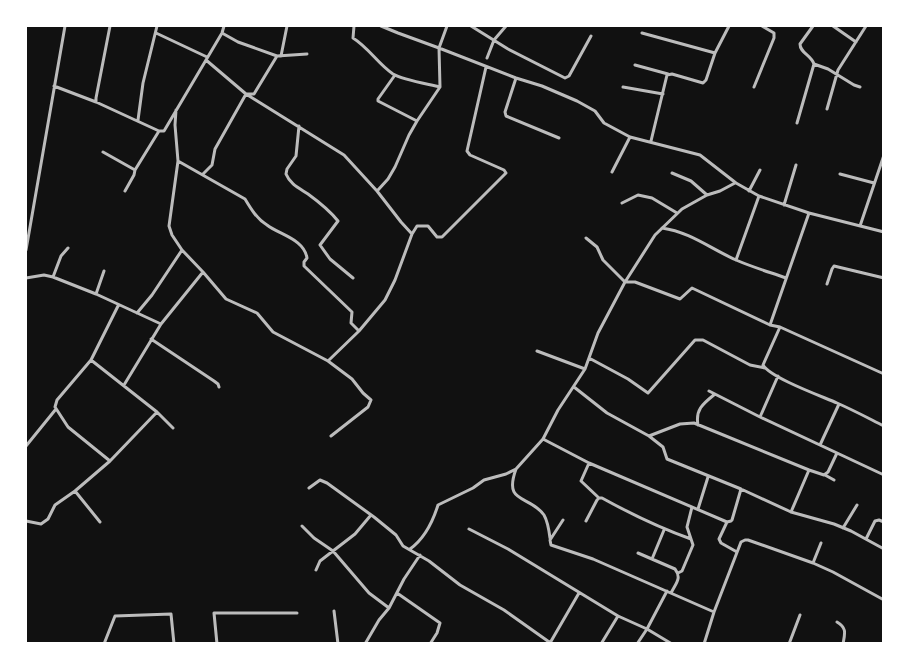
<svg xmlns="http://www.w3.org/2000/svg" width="909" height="669" viewBox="0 0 909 669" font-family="Ubuntu,sans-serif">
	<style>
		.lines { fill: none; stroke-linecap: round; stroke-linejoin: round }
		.minor { stroke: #bcbcbc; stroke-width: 3 }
	</style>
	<rect width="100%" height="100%" fill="#111"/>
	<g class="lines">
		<!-- minor -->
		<path class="minor" d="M354,26L353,38C369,48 378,64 393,74C403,80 428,84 440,87
			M381,26L398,33L439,48L516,78L542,86L577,101L595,111L604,123L630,137L700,155L736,183L759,196L809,213L884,232
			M471,26L508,49L565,78L569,76L591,36
			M833,26L856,42
			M156,33L207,57
			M222,33L238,42L277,56L307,54
			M642,33L715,53
			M281,56L287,26
			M487,58L494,40L506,26
			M206,60L246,94L344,155L377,191L401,222L412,234
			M814,64L828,69L854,85L860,87
			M635,65L668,74
			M395,75L378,99V101L417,121
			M516,78L505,112L506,116L559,138
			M54,86L96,102L159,131H164L222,33L224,26
			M623,87L663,94
			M754,87L774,38V33L762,26
			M96,102V98L110,26
			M827,109L838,70L866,26
			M176,110L175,125L178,161L169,226L172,235L182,250L203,272L226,299L257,313L273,332L328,361L352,379L363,393L371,400L368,407L331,436
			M138,120L143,83L157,26
			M797,123L814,64C811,55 800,53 800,44L813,26
			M299,126L296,156L287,169L286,174C290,184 299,188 308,194C319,202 330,211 338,221L320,245L330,259L353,278
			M651,141L667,75L672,74L703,83L706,80L715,53L729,26
			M103,152L135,170
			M178,161L245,199C251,209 257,219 267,225C280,235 304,239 307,258L304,262V266L352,312L351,323L359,331
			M612,172L630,137
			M672,173L691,181L707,195
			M203,174L212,165L215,149L246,94H254L277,56
			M840,174L874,183
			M378,190L388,179L395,167L409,135L417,121L440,87L439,48L447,26
			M125,191L134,175L135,170L159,131
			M749,191L760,170
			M622,203L638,195L652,198L677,213
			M784,205L796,165
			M860,226L884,155
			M662,228C690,232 711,249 736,260C752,267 769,272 786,278
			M586,238L597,247L603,260L625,282H635L680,299L692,288L770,325L780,327L884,374
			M26,250L65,26
			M736,260L759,196
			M53,277L61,256L68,248
			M26,278L44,275L53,277L96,294L161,324
			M827,284L832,269L834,266L884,278
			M96,294L104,271
			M137,313L152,295L182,250
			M770,325L809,213
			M780,327L763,365C771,378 821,396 837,403C853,410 868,418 884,426
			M151,339L214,381L218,384L219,387
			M537,351L585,369
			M589,358L628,379L648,393L695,340H703L750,365L765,368
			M91,360L157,412L173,428
			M328,361L359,331L385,300L395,280L412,234L417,226H428L437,237H442L506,173L504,170L470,155L467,151L486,67
			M124,385L161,324L203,272
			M574,387L607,413L649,436L663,447L667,459L741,489L791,512L834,524L851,531L884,549
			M709,391L760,417L884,475
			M760,417L778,376
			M698,425C695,409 704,403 715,394
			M649,436L680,424L694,423L809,470L824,475L828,472L837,453
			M543,439L589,463L727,522L731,521L732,520L741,489
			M820,445L839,404
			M26,446L56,409
			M110,461L68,427L55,407L57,400L91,360L118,306
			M589,463L581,481L599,498
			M516,469C503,505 529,494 544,515C548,522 549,530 550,538
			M825,475L834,480
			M309,488L320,480L327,483L374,517L396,535L403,546L429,561L460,585L504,610L552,644
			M75,491L100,522
			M698,509L708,477
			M791,512L809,470
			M563,520L550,540L551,545L593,559L714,612
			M26,521L41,524L48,519L55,505L75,491L110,461L157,412
			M586,521L597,500L599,498H602C631,514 660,528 691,539
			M727,522L719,539L721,543L737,552
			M302,526L314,538L333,551L369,593L389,608
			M843,528L857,505
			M469,529L508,549L618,616L647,629L672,644
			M866,539L875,521L879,520L884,522
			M410,549C424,539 433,521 438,505L473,488L484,480L506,474L516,469L543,439L558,410L585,369L598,333L625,282L655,235L682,209L707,195L720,191L735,183
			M638,553L675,569C682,578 676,583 671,593
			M652,559L664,530
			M813,563L821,543
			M316,570L320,561L355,534L371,515
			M678,573L682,571L693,545L687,527L692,507
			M397,593L440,623L437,633L430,644
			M334,611L338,644
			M837,622C847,628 845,633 843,644
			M550,643L579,593
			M104,644L115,616L171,614L174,644
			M217,644L214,613H297
			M365,644L379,620L389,608L404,579L420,555
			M601,644L618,616
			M637,644L647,629L667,591
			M704,644L714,612L741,542L745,540H748L813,563L833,572L884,600
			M789,644L800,615"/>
	</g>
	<!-- border -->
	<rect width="909" height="669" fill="none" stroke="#ffffff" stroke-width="54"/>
</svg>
